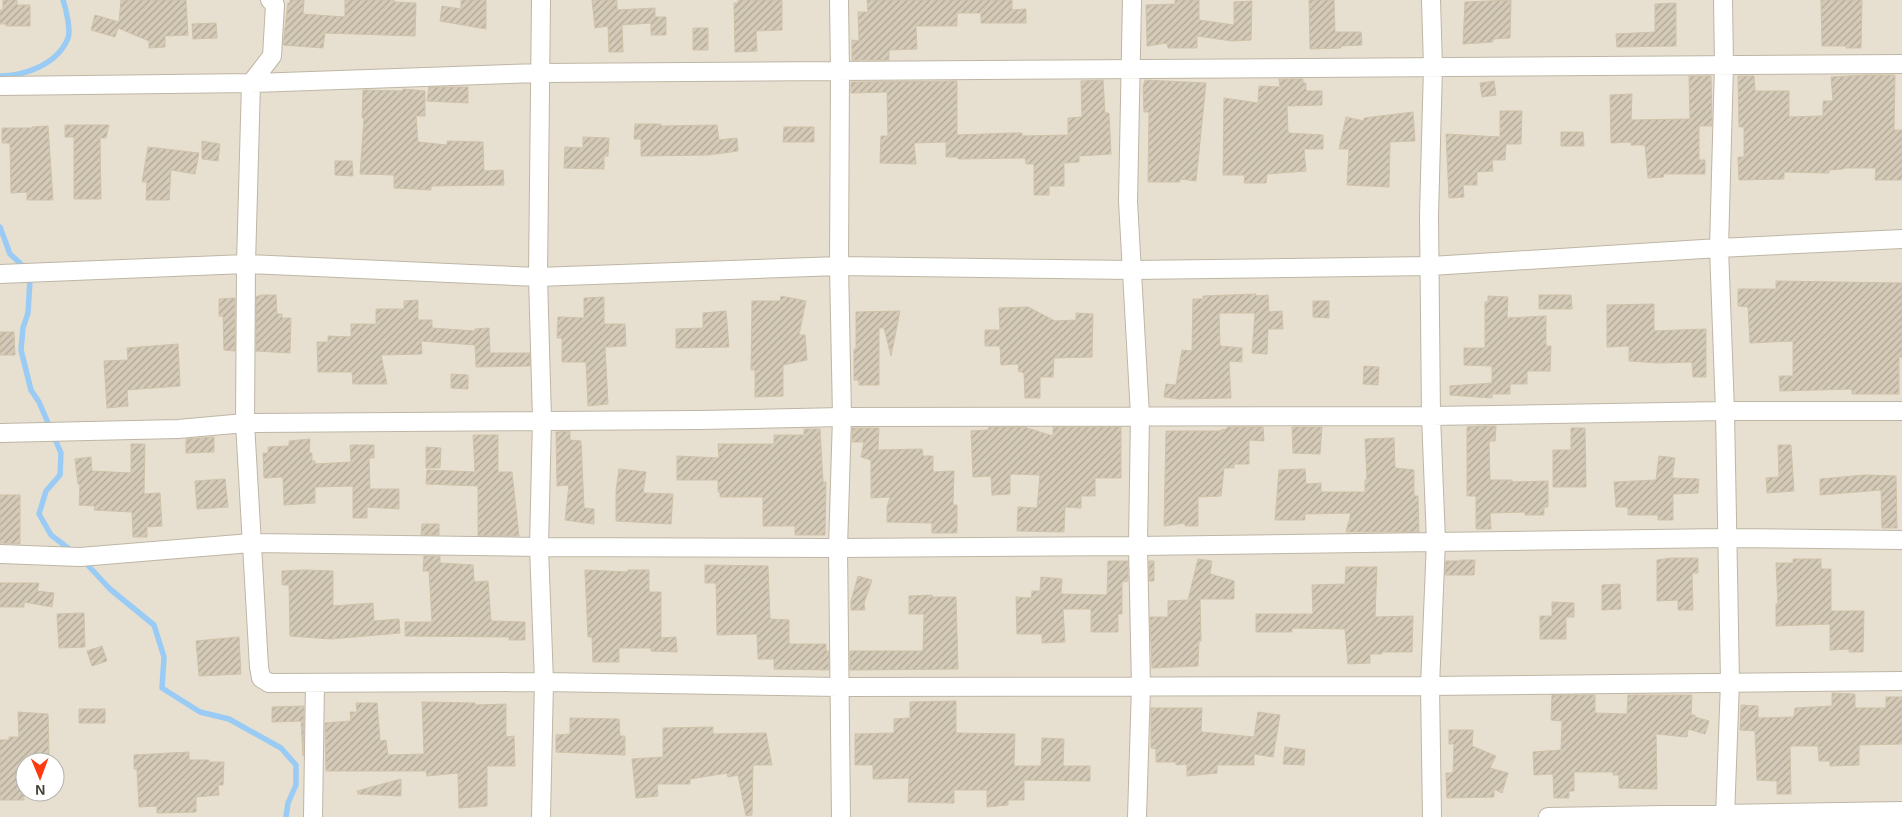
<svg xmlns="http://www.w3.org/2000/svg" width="1902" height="817" viewBox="0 0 1902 817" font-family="Arial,sans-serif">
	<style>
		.residential { fill: #e7e0d0; fill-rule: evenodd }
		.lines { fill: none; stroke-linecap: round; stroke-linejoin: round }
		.stream { stroke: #9acbf4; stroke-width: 5.5 }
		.building { fill: url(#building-hatch); stroke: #d0c2aa }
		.street-casing { stroke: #beb6a5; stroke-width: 20 }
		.street { stroke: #fff; stroke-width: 18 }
	</style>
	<defs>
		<pattern id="building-hatch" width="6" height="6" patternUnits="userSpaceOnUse" patternTransform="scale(1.25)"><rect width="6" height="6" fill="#d4cab7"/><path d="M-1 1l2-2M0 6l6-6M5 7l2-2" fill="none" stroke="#aea595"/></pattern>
	</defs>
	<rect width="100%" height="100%" fill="#f2eee2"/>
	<!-- residential -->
	<path class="residential" d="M0,0H1902V817H0ZM25,762H55V792H25Z"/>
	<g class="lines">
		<!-- stream -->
		<path class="stream" d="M0,76C25,76 58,64 68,38C71,30 66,9 63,0
			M0,227L10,254L22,265L30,280L28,313L23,328L21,350L31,390L39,402L61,453L60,475L46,491L39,514L51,535L72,551
			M83,560L110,589L154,625L164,657L162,688L200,712L229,719L281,748L296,765V785L288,803L286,817"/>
	</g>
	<!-- building -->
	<path class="building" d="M3,0H17V5H30V26H6V24H0V10H3Z
		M121,0H186L188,35L165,36V47L149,48V41L118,28L119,25L115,37L91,30L95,15L119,22Z
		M290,0H304L303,14L345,17V0H394V2L416,3L415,36L325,33L323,48L283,45L288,3H290Z
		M461,0H486V29L440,21L442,6L461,9Z
		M592,0H617V10L655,8V17H666V35H651V23L622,25L623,52H609L608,26L595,28Z
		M738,0H782V30L756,31L757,51L735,52L734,3H738Z
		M867,0H1012V10L1026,9V23H981V13H957V26H916L917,49L889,50V60H852V40L859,41L858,12H868Z
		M1175,0H1199V20L1234,25V2L1252,1L1251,40L1232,41L1197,36V48H1168L1167,43L1147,46L1146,5L1175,4Z
		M1309,0H1334L1335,32H1361L1362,45L1341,46V48L1310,49Z
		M1511,0L1510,38L1493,39V42L1463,44L1465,2Z
		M1821,0H1862L1861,48H1846V46H1822Z
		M1676,3V46L1617,47L1616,34L1655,32V4Z
		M216,23L217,38L193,39L192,24Z
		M693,28H708V50H693Z
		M1866,75H1895L1894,130H1902V180H1875L1876,168H1843V169L1829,170V173L1784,172V179L1739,180L1738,157H1744V127H1739L1738,76H1754L1755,91H1789V117L1823,116V101H1833L1831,77Z
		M1689,76H1711L1712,126H1699V160H1705V174H1663L1664,177L1648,178L1645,145H1631V142L1611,143L1610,95L1632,94L1631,120L1690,119Z
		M1279,79H1303V83H1306V91H1322V105L1287,106L1288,133L1323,135V149H1304L1306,171L1267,174L1266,183H1244L1245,175H1223L1224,98L1258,103L1259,86L1280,87Z
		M1103,80L1105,113H1109L1111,154L1079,156V162L1064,163V186H1049V195H1034V164H1026L1025,158L958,159V157H946V142L914,143L916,164L880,163L881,136H888L887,92L851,93V82L957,81V135L1013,133H1022V136L1068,135V118L1082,117L1081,81Z
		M1145,80L1206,83L1196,181L1180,179V182H1148L1149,112H1144L1143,87Z
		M1494,81L1496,95L1482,97L1480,83Z
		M429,87H468V103L427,101Z
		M403,89L425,91V116H416L418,142L447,145V141L483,142L484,171L503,170L504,185L431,186V190L394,188V175L360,174L364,118H362L363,90L403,91Z
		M1500,111H1522L1521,144H1506L1505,160H1492L1493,171L1477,172V185H1463L1464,197L1449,198L1446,134L1500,137Z
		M1413,112L1415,141L1390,142L1389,187L1347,185L1349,149H1339L1346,117L1364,121V118Z
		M635,124H661V126L717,125L719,140L737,138L738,151L708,155L641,156V139H634Z
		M65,125H109L106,138H100L101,199H74V137H65Z
		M48,126L53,200H27V192L11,193L10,143H2V128H32V127Z
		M784,127H814V142H783Z
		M1561,132H1583L1584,146H1561Z
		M583,137L609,138L608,156H604V169L564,168L565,147L583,148Z
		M202,141L220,144L218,161L202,159Z
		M148,147L199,153L195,174L171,170L169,200H146L147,182H142Z
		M335,161H352L353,176L335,175Z
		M1776,281L1902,283V357H1899V394H1852V389L1780,391L1779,376H1793V341L1750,343L1748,307L1738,306V289H1776Z
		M1256,294V296L1268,295L1269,312L1282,311L1283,329H1268L1267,354L1252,353L1255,313H1219L1220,346L1242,348V362L1229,361L1231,398L1179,399L1164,397L1166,384L1176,385L1182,350L1192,351L1193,299H1203V296Z
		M261,295H276L277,314H282V318H291L290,353L256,351V297Z
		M1539,295H1571L1572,309H1539Z
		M781,296L806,301L799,335H805L807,360L783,365V396L755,397V370H751L752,301H780Z
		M1488,296L1508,297L1507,318L1546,316V346H1551L1550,371H1527V384H1510V394H1492V398L1450,395V386L1492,383V366L1464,365V348H1485V302H1488Z
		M604,297V324H625L626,346L605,347L608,404L588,406L586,362H562V338H557L558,317L584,318V298Z
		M235,298V351L224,350L223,316H219V299Z
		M418,300V320H432V328L475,331V329L489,328L490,353H530V366L476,367L475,345L421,341L422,354L381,355L387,384H353L352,372H318L317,342H328V336L351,337V324H376V309H404V301Z
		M1313,301H1329V318L1313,317Z
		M1654,304V331L1706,329V377H1693L1692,362L1659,363L1629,361V346L1607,347V305Z
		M1028,307L1055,321L1076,320V313L1093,314L1092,357L1054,358L1053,377H1040V398H1025L1024,373L1018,371L1019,364L1001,365L1000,346H985V330H1000L999,308Z
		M726,311L729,347L676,348V329L703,328V313Z
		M900,311L891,356L884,328H879V385H859V380H854V349H856V312Z
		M0,332H14L15,355H0Z
		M178,344L180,386L127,390L128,406L107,408L104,361L128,360L127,348Z
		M1364,366L1379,367L1378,385L1363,384Z
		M451,374L468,375V389L451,388Z
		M1480,426H1496L1495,441H1489L1490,480H1512V482L1548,481V507H1544V515H1525V512L1490,513L1491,529H1476V496H1467V427Z
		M989,427H1024L1053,436V427H1121V478H1095V496H1081V508L1065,507L1064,532L1017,531L1018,507L1037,508L1040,475L1012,474L1010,475V494L992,495L991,476L973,477L971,431L988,430Z
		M1227,427H1263L1264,441L1249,440V464H1234V468H1224L1221,496L1198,497V526H1185V523L1164,526L1166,431H1221V430L1227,429Z
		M1292,427H1322L1320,454L1293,453Z
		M852,428H879L878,450L922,449L923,456H933V472L954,471L953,505H957V533H932V523L887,522V507L890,497L871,498V460L861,457L864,442H852Z
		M1571,428H1585L1586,487H1553V450H1571Z
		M804,429H820L823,482H826L825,535H795V526H763V497H720V492H718V480H677V456L719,458L718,444H774V435H804Z
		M570,431V440L581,441L584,508L594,509V524L565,520L569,485L557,486L556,432Z
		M473,435H498V472H512L519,536H478V486L426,484L427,470L475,472Z
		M214,437V452L186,453V439Z
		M1394,438L1395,468L1414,470V496H1418L1419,532H1346L1351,513L1305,514V520H1275L1279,470L1305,469L1306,484L1321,483V492H1365V480H1367L1365,439Z
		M310,439L309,453H312V461H315V464L351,462L350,445H374V458H369L370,489H399V509L367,507V518H353V486L315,487V503L284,505L283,477L264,478L263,453H268V447L289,446V441Z
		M131,444H145L144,494L160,493L162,526L147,527V537H133L132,512L94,510L95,506L79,505L80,484H78L75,459L91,457L92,471L131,473Z
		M1778,445H1791L1794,491L1767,493L1766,478L1779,477Z
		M426,447L441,448L440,468H426Z
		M1659,456L1675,458L1672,478L1699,479L1698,493L1673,494V520H1658V515H1628V507H1616L1614,482L1656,480Z
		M619,469L646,472L643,493L673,494L671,524L616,521V491Z
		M1865,475L1896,476L1897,528H1882L1881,490L1820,495V479Z
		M225,479L228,507L197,509L195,481Z
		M0,495H20V544L0,543Z
		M422,524H439V535H421Z
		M424,556H440V563L473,565L474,582L488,581L491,621L525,622V640H509V637L405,636V622H432L429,571H423Z
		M1671,558H1698V573H1692L1693,610H1678V600L1657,601V560Z
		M1198,559L1212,561L1210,574L1234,581V599H1200L1201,641H1199L1198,666L1152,668L1150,617H1168V601L1188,600Z
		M1793,559H1821V569H1831V611H1864L1863,652H1849V649L1830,650V624L1776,626V604H1778L1776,563H1793Z
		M1460,560H1475L1474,575H1445L1446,561H1460Z
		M1108,561H1128V581L1122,582V614H1118V632H1091V609H1063L1065,642L1042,643V634H1017L1016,597L1031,598L1032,591H1040L1041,577L1062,579L1061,594L1107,595Z
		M1149,561H1154V581H1149Z
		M705,565L768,566L770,619L789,620V644H826V651H829V670L774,669V659H758L757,634L717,635L716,583H705Z
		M1346,567H1377L1375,617L1413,616L1412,652H1382V654H1370V663L1348,664L1345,629L1292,628V632H1256V614H1313L1312,585L1345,584Z
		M304,570L333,571V606L373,603L374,621L399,619L400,633L331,639L290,636L289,585H282V571Z
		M585,570L628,572V570H649V592H661V638L676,637L677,652L651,651V648H619V662H593L592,637H588Z
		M858,576L872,580L864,603L865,610H851V601Z
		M0,583H39L37,591L54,593L52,607L24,602V607H0Z
		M1620,584L1621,609L1602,610V585Z
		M932,595V597H956L958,669L850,670V651H923L924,614H909V596Z
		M1552,602L1574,603V617H1566V639H1540V616H1552Z
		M84,613L85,647L59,648L57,614Z
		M239,637L241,674L199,676L196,641Z
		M102,646L107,661L92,666L87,651Z
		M1832,693L1855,694V708H1886V697H1902V744L1859,745V765L1830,766V761H1819L1818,746H1790L1791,794H1777V781L1757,780L1755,731L1740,730L1741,705L1758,706V718L1794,717L1795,708L1832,706Z
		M1552,695H1595V713L1627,714L1628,695H1692L1691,715H1695V717L1709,721L1705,734L1688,729L1687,737L1656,734L1657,789L1619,788V775H1613V772H1574V791H1569V798H1554L1553,774L1534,775L1533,752L1561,750L1562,721L1551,720Z
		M956,701V733L1015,734L1014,766H1041L1042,738L1064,739L1063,766H1090V781L1024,780V800H1008V805L987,807V790H954V803L908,802L909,778L873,779V765H855V734L894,733V719L910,718V702Z
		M422,702L475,703V705L506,704V737L514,736L515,766H487V806L459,808L458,773L427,776L426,771H326L325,723L351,721L350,712H357L356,703H377L380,741L386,740L388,755L424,754Z
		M304,706L303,756L301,721L272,722V707Z
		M1151,708H1202L1201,732L1254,737L1258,712L1280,715L1273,757L1254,754V765H1217V773L1187,776V764L1176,765V762H1156V749L1151,748Z
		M79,709H105V723H79Z
		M18,712L48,714L49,754H46V762H24V800H0V740H9V737H19Z
		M570,718L619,719L620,736H625V755L556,752V735L570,734Z
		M713,727V734L766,733L772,765H753L752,815L746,816L738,775L728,777L727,773L690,779V784H657L658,796L636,798L632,759L663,757V728Z
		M1449,730H1473L1472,746L1496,756L1490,768L1508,773L1502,793L1494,789V797L1447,798L1446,773H1453L1454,744H1449Z
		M1285,747L1305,750L1304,765L1283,764Z
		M189,752V760H209V762H224L223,785H218L219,795L196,797V812L157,813V806L139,807L137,769H134V755Z
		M401,779V796L358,794L357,791Z"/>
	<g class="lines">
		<!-- street casing -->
		<g class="street-casing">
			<path id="street" d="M270,0L275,5L272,56L251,83L246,264L245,423L259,667L261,678L269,683L544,682L839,687L1430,686L1902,681
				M541,0L538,277L542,419L539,547L544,682L541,817
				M839,0L840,71L839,266L842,417L838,548L841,817
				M1132,0L1128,201L1140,415L1138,546L1141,686L1137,817
				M1431,0L1433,67L1429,215L1431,416L1436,541L1430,686L1432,817
				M1723,0L1724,65L1719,248L1725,411L1730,682L1725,817
				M0,86L251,83L540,73L1902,64
				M0,274L246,264L538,277L839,266L1132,270L1431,266L1719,248L1902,239
				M0,433L178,429L245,423L700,420L842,417L1431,416L1725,411H1902
				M0,554L80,557L251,543L539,547L838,548L1138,546L1726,538L1902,540
				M313,817L315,683
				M1548,817L1902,811"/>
		</g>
		<!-- street -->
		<use href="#street" class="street"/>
	</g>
	<!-- north arrow -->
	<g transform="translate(40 777) rotate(179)"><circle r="24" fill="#ffffff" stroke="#b4b2ad"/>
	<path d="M0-4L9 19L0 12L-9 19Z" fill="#ff3b0d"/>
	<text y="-8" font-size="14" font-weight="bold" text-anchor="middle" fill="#443e33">N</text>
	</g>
</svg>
